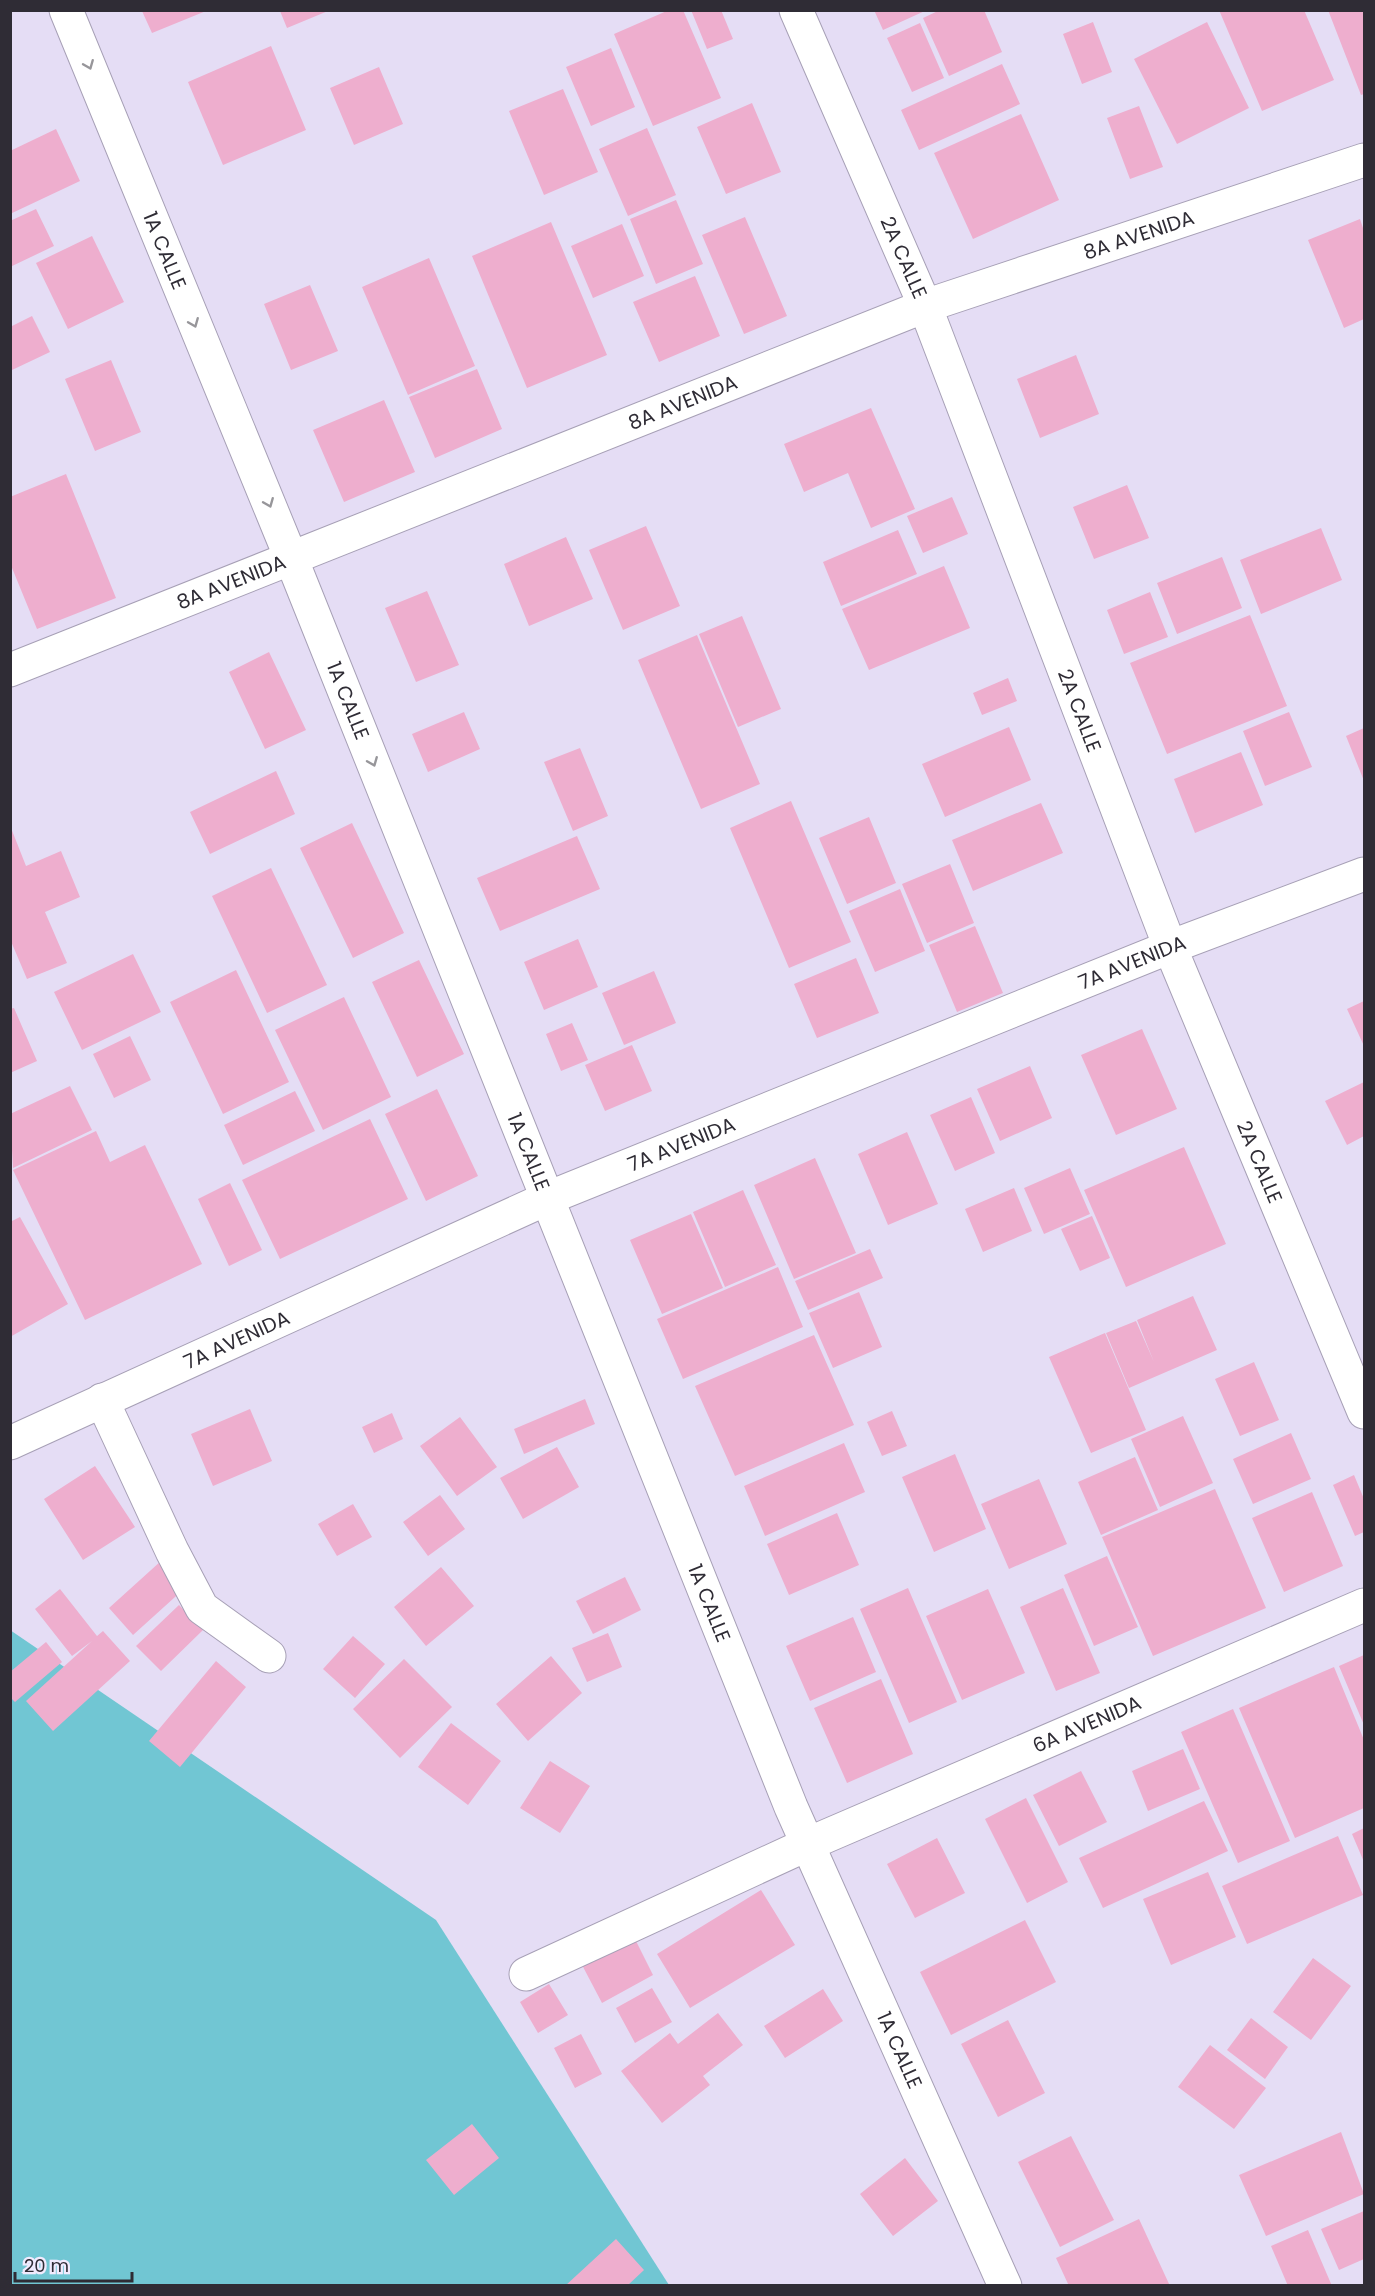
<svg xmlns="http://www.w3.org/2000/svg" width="1375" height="2296" viewBox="0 0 1375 2296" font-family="Poppins,sans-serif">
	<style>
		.water { fill: #71c6d3 }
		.building { fill: #eeaece }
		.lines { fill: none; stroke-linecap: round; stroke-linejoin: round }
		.minor-casing { stroke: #a7a0b6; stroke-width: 35 }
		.minor { stroke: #fff; stroke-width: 33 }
		.oneway { stroke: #97969a }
		.labels { text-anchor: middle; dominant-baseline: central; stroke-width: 4.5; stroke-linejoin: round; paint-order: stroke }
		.street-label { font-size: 20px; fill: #2f2c35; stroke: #f1ebfe }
	</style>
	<rect width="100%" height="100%" fill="#e5ddf5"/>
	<!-- water -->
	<path class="water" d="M10,1630L436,1920L669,2285H11Z"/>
	<!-- building -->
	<path class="building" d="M669,10H683L721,98L653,126L614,34Z
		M691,10H721L733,39L707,49Z
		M874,10H927L883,30Z
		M940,10H984L1002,52L949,76L923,18Z
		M1219,10H1304L1334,80L1262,111Z
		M1328,10H1364V94L1361,95Z
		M142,11H206L152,33Z
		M280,11H328L287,28Z
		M1093,22L1112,72L1082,84L1063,34Z
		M1207,22L1249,108L1177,144L1134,59Z
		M920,23L944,78L912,92L887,38Z
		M271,46L306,130L223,165L188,82Z
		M611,48L635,107L591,126L566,67Z
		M1002,64L1020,104L919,150L901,110Z
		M379,67L403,124L354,145L330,88Z
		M563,89L598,172L544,195L509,111Z
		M752,103L781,172L726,194L697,127Z
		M1139,106L1163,167L1130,179L1107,118Z
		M1021,114L1059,200L973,239L934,153Z
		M647,128L676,195L628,216L599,149Z
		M56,129L80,181L10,214V151Z
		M676,200L703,264L656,284L630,219Z
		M36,209L54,246L10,267V221Z
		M745,217L787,316L744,334L702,235Z
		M1360,219L1364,231V319L1344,328L1308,240Z
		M551,222L607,355L527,388L472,256Z
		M622,224L644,276L593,298L571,246Z
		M92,236L124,302L68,329L36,263Z
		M429,258L475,366L408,395L362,287Z
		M695,276L720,336L659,362L633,302Z
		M310,285L338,351L291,370L264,304Z
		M32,316L50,352L12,370L10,327Z
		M1076,355L1099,414L1040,438L1017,379Z
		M111,360L141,432L95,451L65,379Z
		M477,369L502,429L435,458L409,397Z
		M384,400L415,472L344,502L313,430Z
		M871,408L915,509L871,528L848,473L804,492L784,444Z
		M66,474L116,598L37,629L10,563V497Z
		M1127,485L1149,538L1094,559L1073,507Z
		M952,497L968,534L923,553L907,516Z
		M646,526L680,606L623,630L589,550Z
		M1321,528L1342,580L1261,614L1240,560Z
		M898,530L917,574L841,606L823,562Z
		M566,537L593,599L529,626L504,564Z
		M1222,557L1242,608L1177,634L1157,583Z
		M944,566L970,628L869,670L842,609Z
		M427,591L459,665L416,682L385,608Z
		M1150,592L1168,637L1124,654L1107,610Z
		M1250,615L1287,706L1167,754L1130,663Z
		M742,616L781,709L738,727L699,634Z
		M697,635L760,784L701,809L638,660Z
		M269,652L306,730L265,749L229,672Z
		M1008,678L1017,701L982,715L973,693Z
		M464,712L480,749L428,772L412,734Z
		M1289,712L1312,767L1265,786L1243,731Z
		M1009,727L1031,780L945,817L922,764Z
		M1364,728V781L1346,736Z
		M580,748L608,816L573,831L544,762Z
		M1241,752L1263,805L1195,833L1174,779Z
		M276,771L295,814L210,854L190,812Z
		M791,801L851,942L789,968L730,828Z
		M1041,803L1063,853L973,891L952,840Z
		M869,817L896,883L847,904L819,838Z
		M352,823L404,933L353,958L300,848Z
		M11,828L26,866L61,851L80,897L45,912L67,963L27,979L10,939Z
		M577,836L600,889L500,931L477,878Z
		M950,864L974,923L927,943L902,884Z
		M271,868L327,985L267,1013L212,896Z
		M900,889L925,951L875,972L849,911Z
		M975,926L1003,993L957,1012L929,945Z
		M578,939L598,987L544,1010L524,962Z
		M133,954L161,1012L82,1050L54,992Z
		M856,958L879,1013L817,1038L794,984Z
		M419,960L464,1054L417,1077L372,982Z
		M236,970L289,1082L223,1114L170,1002Z
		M654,971L676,1023L624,1045L602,993Z
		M344,997L391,1097L323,1130L275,1030Z
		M1364,1001V1046L1347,1009Z
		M14,1008L37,1061L10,1073V1009Z
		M572,1023L588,1060L561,1071L546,1034Z
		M1142,1029L1177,1109L1116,1135L1081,1055Z
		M130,1036L151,1080L114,1098L93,1054Z
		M632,1045L652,1091L605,1111L585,1065Z
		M1030,1066L1052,1118L1000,1141L977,1089Z
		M1364,1082V1136L1347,1145L1325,1101Z
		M70,1086L92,1130L13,1168L10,1114Z
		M437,1089L478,1176L426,1201L385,1114Z
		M295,1091L315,1131L243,1165L224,1125Z
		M971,1097L995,1153L955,1171L930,1115Z
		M370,1119L408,1199L280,1259L242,1180Z
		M96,1131L110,1162L145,1145L202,1264L85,1320L13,1170Z
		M907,1132L938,1204L888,1225L858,1154Z
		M1184,1147L1226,1244L1126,1287L1084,1190Z
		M815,1158L856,1253L794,1279L754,1185Z
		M1070,1168L1090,1214L1044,1234L1024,1188Z
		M230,1183L262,1250L229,1266L198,1199Z
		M1014,1188L1032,1231L983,1252L965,1209Z
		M743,1190L776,1265L725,1287L693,1212Z
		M691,1214L723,1288L662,1314L630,1240Z
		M1092,1216L1110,1258L1080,1271L1061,1229Z
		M20,1217L68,1304L10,1337V1222Z
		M870,1249L883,1278L808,1310L795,1281Z
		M778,1267L803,1327L683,1379L657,1319Z
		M859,1292L882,1347L833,1368L809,1313Z
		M1193,1296L1217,1350L1129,1388L1106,1333L1136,1321L1154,1362L1137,1320Z
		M1105,1333L1146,1430L1091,1453L1049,1357Z
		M814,1335L854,1425L735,1476L695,1386Z
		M1254,1362L1279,1420L1240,1436L1215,1379Z
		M585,1399L595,1424L524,1454L514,1429Z
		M250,1409L272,1461L213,1486L191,1434Z
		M892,1411L907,1446L882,1456L867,1422Z
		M392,1413L403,1439L374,1453L362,1427Z
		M1183,1416L1213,1483L1160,1507L1131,1439Z
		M460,1417L497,1467L457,1496L420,1446Z
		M1291,1433L1311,1479L1253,1504L1233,1459Z
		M844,1443L865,1492L765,1536L744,1486Z
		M557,1447L579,1487L523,1519L500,1478Z
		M955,1454L986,1529L934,1552L902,1477Z
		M1135,1457L1158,1510L1101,1535L1078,1482Z
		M95,1466L135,1527L83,1560L44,1499Z
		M1354,1475L1364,1499V1532L1355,1536L1333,1485Z
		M1039,1479L1067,1544L1009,1569L981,1504Z
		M1215,1489L1266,1608L1153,1656L1102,1537Z
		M1312,1492L1343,1566L1284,1592L1252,1518Z
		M440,1495L465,1529L428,1556L403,1522Z
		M353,1504L372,1537L337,1556L318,1524Z
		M837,1513L859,1565L789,1595L767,1544Z
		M1107,1556L1138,1627L1094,1646L1064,1575Z
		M161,1561L185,1588L133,1635L109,1608Z
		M441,1567L474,1606L426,1646L394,1607Z
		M625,1577L641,1610L593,1634L576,1601Z
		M908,1588L957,1702L909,1723L860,1609Z
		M1063,1588L1100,1673L1056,1691L1020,1607Z
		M60,1589L97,1636L103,1631L130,1661L53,1731L26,1701L92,1641L72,1656L35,1609Z
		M988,1589L1025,1673L962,1700L926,1616Z
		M179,1605L203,1630L161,1671L136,1646Z
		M853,1617L876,1672L810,1701L786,1646Z
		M608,1633L622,1667L587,1682L572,1648Z
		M353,1636L385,1664L355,1698L323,1669Z
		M46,1642L62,1662L15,1702L10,1697V1672Z
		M1364,1655V1725L1339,1666Z
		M551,1656L582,1693L528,1741L496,1704Z
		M404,1659L452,1707L400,1758L353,1709Z
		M216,1661L246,1687L180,1767L149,1741Z
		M1334,1667L1364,1740V1808L1295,1838L1239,1708Z
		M881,1679L913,1754L847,1783L814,1708Z
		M1233,1709L1290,1841L1238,1863L1181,1732Z
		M451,1723L501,1761L468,1805L418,1767Z
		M1183,1749L1200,1789L1148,1811L1132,1771Z
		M550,1761L590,1786L560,1833L520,1808Z
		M1081,1771L1107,1822L1059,1846L1033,1795Z
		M1026,1798L1068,1882L1027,1903L985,1819Z
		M1204,1801L1228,1851L1103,1908L1079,1858Z
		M1364,1828V1862L1352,1834Z
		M1338,1836L1363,1895L1247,1944L1222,1886Z
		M937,1838L965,1893L915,1918L887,1864Z
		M1208,1872L1236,1937L1171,1965L1143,1899Z
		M761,1890L795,1945L690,2008L657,1954Z
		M1025,1920L1056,1982L951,2035L920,1972Z
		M633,1935L653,1975L602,2003L581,1963Z
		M1313,1958L1351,1986L1311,2040L1273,2012Z
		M549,1984L568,2015L538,2033L520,2002Z
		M652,1988L672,2022L635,2043L616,2008Z
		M823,1989L843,2021L785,2058L764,2026Z
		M718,2013L743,2045L703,2076L710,2085L662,2123L621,2071L670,2033L678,2044Z
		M1251,2018L1288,2047L1265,2079L1227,2050Z
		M1008,2020L1045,2093L998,2117L961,2044Z
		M581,2034L602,2074L575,2088L554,2048Z
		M1210,2045L1266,2088L1234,2129L1178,2087Z
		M472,2124L499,2158L454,2195L426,2160Z
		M1341,2132L1364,2194L1266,2236L1239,2175Z
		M1071,2136L1114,2220L1060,2247L1018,2162Z
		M905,2158L938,2201L893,2236L860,2194Z
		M1364,2211V2259L1339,2270L1321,2229Z
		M1139,2219L1170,2286H1069L1056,2258Z
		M1308,2230L1332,2286H1288L1271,2246Z
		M616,2239L644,2270L627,2286H565Z"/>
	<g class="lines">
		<!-- minor casing -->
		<g class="minor-casing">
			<g id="minor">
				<path id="s1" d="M66,10L291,558L791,1807L1005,2286"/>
				<path id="s2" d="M796,10L925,306L1170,947L1364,1412"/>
				<path id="s3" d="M10,670L925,306L1364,160"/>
				<path d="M102,1400L172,1551L202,1608L269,1656"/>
				<path id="s4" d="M10,1443L548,1198L1170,947L1364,874"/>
				<path id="s5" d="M526,1974L808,1844L1364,1605"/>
			</g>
		</g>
		<!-- minor -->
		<use href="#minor" class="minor"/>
	</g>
	<!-- one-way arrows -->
	<defs><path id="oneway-chevron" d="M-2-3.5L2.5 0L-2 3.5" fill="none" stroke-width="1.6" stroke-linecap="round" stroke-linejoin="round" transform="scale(1.5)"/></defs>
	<g class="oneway">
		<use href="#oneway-chevron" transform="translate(89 65) rotate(68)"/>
		<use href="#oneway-chevron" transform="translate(194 323) rotate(68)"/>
		<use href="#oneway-chevron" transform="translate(269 503) rotate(68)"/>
		<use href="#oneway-chevron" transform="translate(373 762) rotate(68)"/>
	</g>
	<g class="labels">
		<!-- street labels -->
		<g class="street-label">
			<text stroke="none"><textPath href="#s3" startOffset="1210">8A AVENIDA</textPath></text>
			<text stroke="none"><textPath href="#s1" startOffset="260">1A CALLE</textPath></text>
			<text stroke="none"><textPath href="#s2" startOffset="270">2A CALLE</textPath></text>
			<text stroke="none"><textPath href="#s3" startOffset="724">8A AVENIDA</textPath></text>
			<text stroke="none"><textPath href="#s3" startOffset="238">8A AVENIDA</textPath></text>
			<text stroke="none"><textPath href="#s1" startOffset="746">1A CALLE</textPath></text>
			<text stroke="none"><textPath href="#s2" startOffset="756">2A CALLE</textPath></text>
			<text stroke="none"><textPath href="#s4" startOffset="1221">7A AVENIDA</textPath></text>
			<text stroke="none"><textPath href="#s4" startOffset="735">7A AVENIDA</textPath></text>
			<text stroke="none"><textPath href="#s1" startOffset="1232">1A CALLE</textPath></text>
			<text stroke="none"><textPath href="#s2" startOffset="1242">2A CALLE</textPath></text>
			<text stroke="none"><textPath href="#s4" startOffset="249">7A AVENIDA</textPath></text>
			<text stroke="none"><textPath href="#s1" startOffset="1718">1A CALLE</textPath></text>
			<text stroke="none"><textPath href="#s5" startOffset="614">6A AVENIDA</textPath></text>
			<text stroke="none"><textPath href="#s1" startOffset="2204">1A CALLE</textPath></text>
		</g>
	</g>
	<!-- border -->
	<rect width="1375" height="2296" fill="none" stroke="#2f2c35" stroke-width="24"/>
	<!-- scale -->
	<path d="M15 2272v9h117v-9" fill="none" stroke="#2f2c35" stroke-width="3"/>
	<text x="24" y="2272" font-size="18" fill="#2f2c35" stroke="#f1ebfe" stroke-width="4.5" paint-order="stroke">20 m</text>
</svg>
